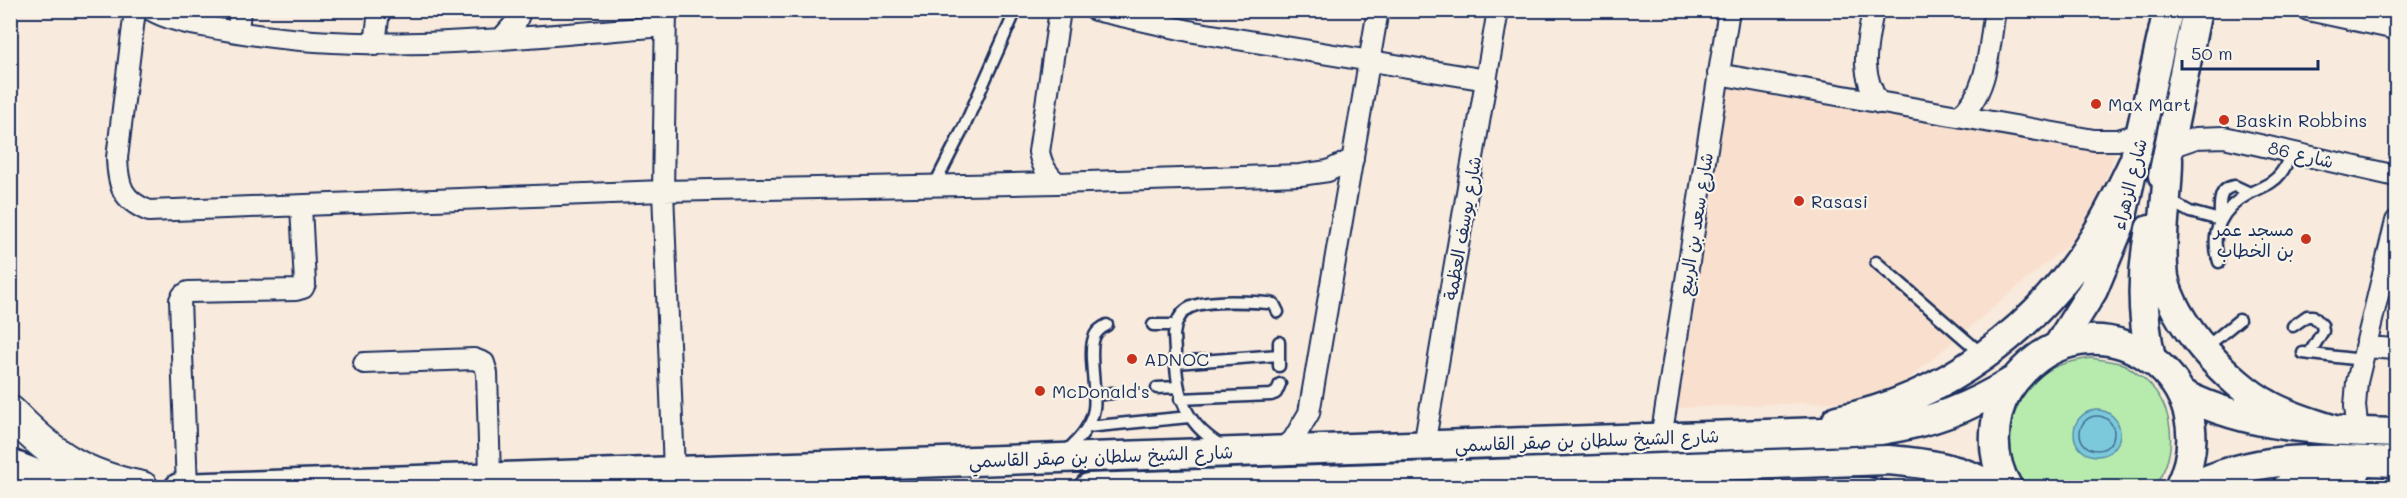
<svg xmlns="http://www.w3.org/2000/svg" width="2407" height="498" viewBox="0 0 2407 498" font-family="Mali,'Playpen Sans Arabic',sans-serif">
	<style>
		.built { fill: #f9e0ce }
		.green { fill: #b7ebad; stroke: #698d86; stroke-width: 1.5 }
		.water { fill: #7dc9dc; stroke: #568baa; stroke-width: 1.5 }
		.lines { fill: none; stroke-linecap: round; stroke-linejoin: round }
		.shore { stroke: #426d90; stroke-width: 1.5 }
		.service-casing { stroke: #1b2f5e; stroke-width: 15 }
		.minor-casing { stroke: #1b2f5e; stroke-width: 24 }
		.secondary-casing { stroke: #1b2f5e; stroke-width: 33 }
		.primary-casing { stroke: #1b2f5e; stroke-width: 36 }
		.service { stroke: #f7f3e8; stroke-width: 10 }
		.minor { stroke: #f7f3e8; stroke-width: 20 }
		.secondary { stroke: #f7f3e8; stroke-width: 28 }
		.primary { stroke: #f7f3e8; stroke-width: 32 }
		.poi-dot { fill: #c8321e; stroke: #f7f3e8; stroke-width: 2 }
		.labels { text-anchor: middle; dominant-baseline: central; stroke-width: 4.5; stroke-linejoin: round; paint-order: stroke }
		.poi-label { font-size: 18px; fill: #1b2f5e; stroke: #f7f3e8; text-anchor: start }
		.street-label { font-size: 18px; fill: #1b2f5e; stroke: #f7f3e8 }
	</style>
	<rect width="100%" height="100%" fill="#f8eadc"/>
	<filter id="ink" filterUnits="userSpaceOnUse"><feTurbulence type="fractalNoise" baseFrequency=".0167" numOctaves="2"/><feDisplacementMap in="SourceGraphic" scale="12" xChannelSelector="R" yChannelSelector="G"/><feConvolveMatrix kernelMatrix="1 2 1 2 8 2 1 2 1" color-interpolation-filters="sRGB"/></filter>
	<g filter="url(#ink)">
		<!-- built -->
		<path class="built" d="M1729,84L2116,147L2094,223L1899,387L1855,401L1678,408Z"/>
		<!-- green -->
		<path class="green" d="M2091,358C2102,360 2113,361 2123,364C2128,366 2134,371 2138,374C2175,401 2181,452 2153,488L2027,487C1999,456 2008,402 2040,376C2055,364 2073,361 2091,358Z"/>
		<!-- water -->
		<path class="water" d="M2074 433a23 23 0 1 1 46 0a23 23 0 1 1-46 0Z"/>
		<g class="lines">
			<!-- shore -->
			<path class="shore" d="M2080 433a17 17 0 1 1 34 0a17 17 0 1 1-34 0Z"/>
			<!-- service casing -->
			<g class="service-casing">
				<path id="service" d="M934,186L964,127L1016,10
					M2168,200L2190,212L2220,220C2220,205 2217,188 2235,186L2250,193
					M1876,262L1982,354
					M2219,262C2209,232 2222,208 2250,193C2261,187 2273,184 2281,173C2286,167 2288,160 2290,152
					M1153,325H1175
					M2293,326L2307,316H2313L2322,325L2323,331L2309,354
					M1279,342V366
					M2205,348L2239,320
					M2303,353L2362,360
					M1176,363L1279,355
					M1157,388L1178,387
					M1095,395L1112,393
					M1180,399L1271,395L1276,393L1280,384
					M1087,427L1189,417
					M1222,446C1175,418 1177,383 1174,335C1175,325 1178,316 1186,310C1201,298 1250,302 1270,303L1274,304L1278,312
					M1065,452C1078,441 1091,427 1094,409C1097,390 1088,353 1094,338C1096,331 1101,328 1107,325
					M1618,474L1628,483L1639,488
					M1674,488L1853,483H1868L1889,488
					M2395,488V464"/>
			</g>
			<!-- minor casing -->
			<g class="minor-casing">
				<path id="minor" d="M135,10L117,158C118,186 122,200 149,211L663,191L1057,183L1300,175L1328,171L1353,159
					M151,10C174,23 200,25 225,30C372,57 517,37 665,26
					M666,10L663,191L674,471
					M1095,10L1194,32L1487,80
					M1873,10C1867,46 1858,71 1879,103
					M2308,10L2396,29
					M238,32L240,10
					M501,39L516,22L521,10
					M375,45L379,10
					M1718,74L2094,140H2118L2142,133
					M1959,116C1989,94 1989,45 1995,10
					M2170,147L2196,138L2224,137L2396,176
					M1057,183C1047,174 1042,166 1039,152L1060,10
					M2365,347L2396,349
					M364,363L474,359L484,363L487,373L490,477
					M2358,432L2355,406L2357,382L2396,221
					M1661,438L1729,10
					M1424,446L1498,10
					M1282,450L1293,440L1309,413L1378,10
					M187,487L180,300L183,295L188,292L296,290L303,288L305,284L301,206"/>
			</g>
			<!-- secondary casing -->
			<g class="secondary-casing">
				<path id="secondary" d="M2168,159C2168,198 2159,239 2164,277C2171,321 2230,385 2269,405C2290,417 2314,423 2337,431
					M2163,176L2197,10
					M2150,229C2141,274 2141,314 2151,358
					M2058,346L2093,290L2120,225L2168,10
					M2182,394C2250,428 2322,431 2396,433
					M1837,420C1944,399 2036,330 2094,238C2110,212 2123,185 2136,157
					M10,464L49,479L97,488
					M179,488L1881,430C1932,422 1969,408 2013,381
					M1089,488L1888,460C1926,463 1962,468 1994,488
					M2008,488C1994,465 1992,438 1998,413C2002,396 2012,382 2024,370C2102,291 2232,380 2179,488
					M2189,488C2260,453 2321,459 2396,462
					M2287,488L2355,471"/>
			</g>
			<!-- primary casing -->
			<g class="primary-casing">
				<path id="primary" d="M10,412C53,456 81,476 142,488"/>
			</g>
			<!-- service -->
			<use href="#service" class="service"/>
			<!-- minor -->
			<use href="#minor" class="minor"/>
			<!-- secondary -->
			<use href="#secondary" class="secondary"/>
			<!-- primary -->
			<use href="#primary" class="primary"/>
		</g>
	</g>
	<!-- markers -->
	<g class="poi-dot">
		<circle cx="2096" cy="104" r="6"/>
		<circle cx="2224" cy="120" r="6"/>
		<circle cx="1799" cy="201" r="6"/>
		<circle cx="2306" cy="239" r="6"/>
		<circle cx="1132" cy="359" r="6"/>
		<circle cx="1040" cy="391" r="6"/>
	</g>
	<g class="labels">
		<!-- poi labels -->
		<g class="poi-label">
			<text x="2108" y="104">Max Mart</text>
			<text x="2236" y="120">Baskin Robbins</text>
			<text x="1811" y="201">Rasasi</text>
			<text x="2294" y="229" text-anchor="end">مسجد عمر<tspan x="2294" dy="21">بن الخطاب</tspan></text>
			<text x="1144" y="359">ADNOC</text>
			<text x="1052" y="391">McDonald's</text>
		</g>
		<!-- street labels -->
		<g class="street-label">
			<text transform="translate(2301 154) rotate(13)">شارع 86</text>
			<text transform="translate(2129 184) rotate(-76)">شارع الزهراء</text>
			<text transform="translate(1695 224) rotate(-81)">شارع سعد بن الربيع</text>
			<text transform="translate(1462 228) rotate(-80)">شارع يوسف العظمة</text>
			<text transform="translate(1587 440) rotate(-2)">شارع الشيخ سلطان بن صقر القاسمي</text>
			<text transform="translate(1101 456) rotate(-2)">شارع الشيخ سلطان بن صقر القاسمي</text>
		</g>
	</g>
	<!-- margin -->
	<rect width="2407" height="498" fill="none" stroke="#f7f3e8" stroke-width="36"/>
	<rect x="18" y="18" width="2371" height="462" fill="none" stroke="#1b2f5e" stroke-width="2" filter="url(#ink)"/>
	<!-- scale -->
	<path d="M2182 60v9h136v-9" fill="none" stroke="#1b2f5e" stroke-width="3"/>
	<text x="2191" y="60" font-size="18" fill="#1b2f5e" stroke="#f7f3e8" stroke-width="4.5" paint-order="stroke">50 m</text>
</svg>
